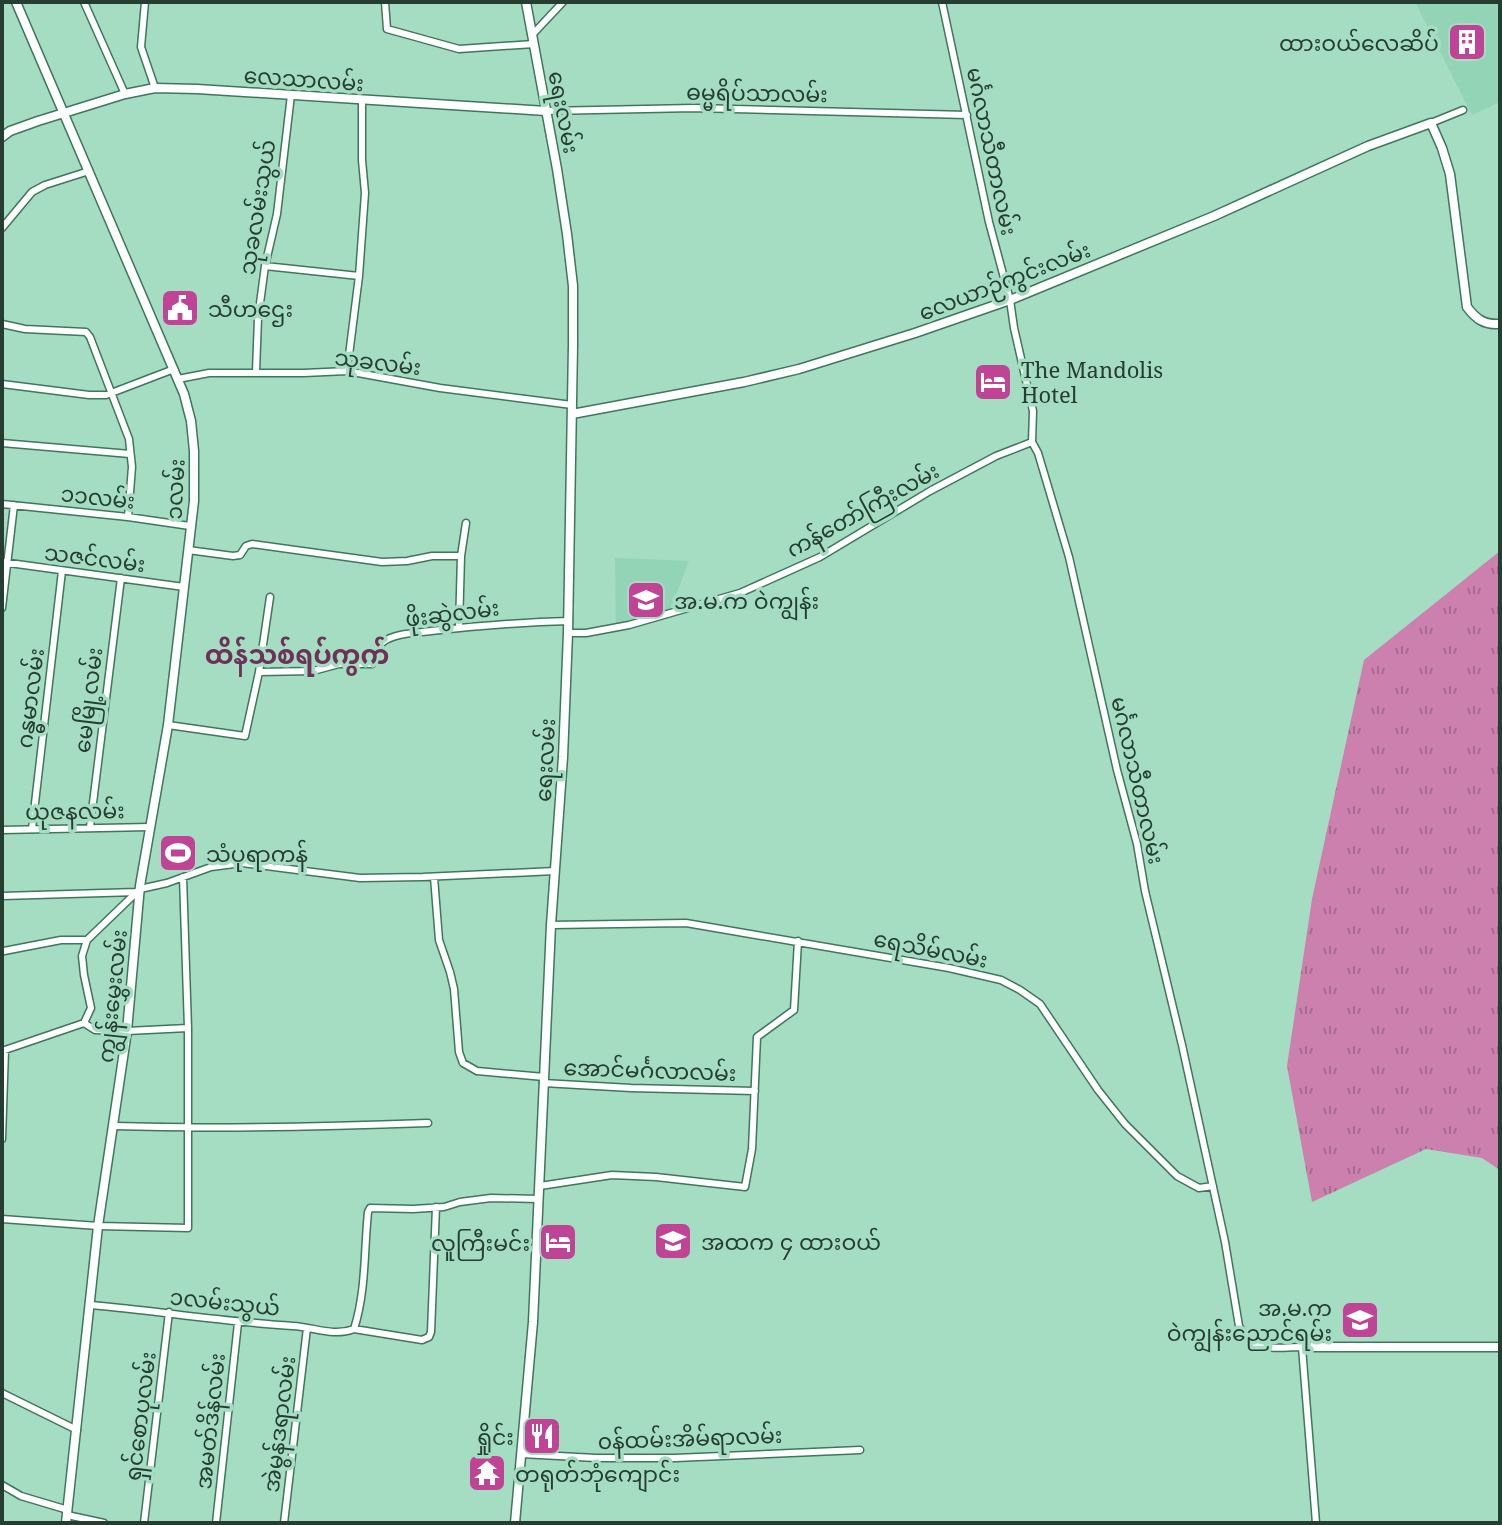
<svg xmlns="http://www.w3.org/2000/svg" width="1502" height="1525" viewBox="0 0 1502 1525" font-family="'Noto Serif','Noto Sans Myanmar',serif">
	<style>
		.built { fill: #92d4b5 }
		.grass { fill: url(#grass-tufts) }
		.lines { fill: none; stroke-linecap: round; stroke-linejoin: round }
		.minor-casing { stroke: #3f765e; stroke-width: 9 }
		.tertiary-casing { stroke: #3f765e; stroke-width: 11 }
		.minor { stroke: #fff; stroke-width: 6 }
		.tertiary { stroke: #fff; stroke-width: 8 }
		.labels { text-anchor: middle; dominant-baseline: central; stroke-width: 7; stroke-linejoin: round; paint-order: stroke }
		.poi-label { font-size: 22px; fill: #263d32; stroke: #a4ddc1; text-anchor: start }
		.street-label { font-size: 22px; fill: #263d32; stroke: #a4ddc1 }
		.quarter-label { font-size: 26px; font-weight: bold; fill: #6e3158; stroke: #a4ddc1 }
	</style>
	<defs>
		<pattern id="grass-tufts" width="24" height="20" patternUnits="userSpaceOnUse" patternTransform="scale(2)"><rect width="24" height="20" fill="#cb80ad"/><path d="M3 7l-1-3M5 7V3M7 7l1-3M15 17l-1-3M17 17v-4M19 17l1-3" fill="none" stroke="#a56a8d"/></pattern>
	</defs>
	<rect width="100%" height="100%" fill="#a4ddc1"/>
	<!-- built -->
	<path class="built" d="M1415,2H1500V102L1472,115Z
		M615,558L689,561L670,610L616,625Z"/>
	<!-- grass -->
	<path class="grass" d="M1500,551V1170L1482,1158L1426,1149L1312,1202L1287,1066L1312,899L1364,660Z"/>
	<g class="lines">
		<!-- minor casing -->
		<g class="minor-casing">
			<path id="minor" d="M84,2L125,94
				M145,2L141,47L155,88
				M385,2L387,29L459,49L534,44
				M942,2L989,222L1010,300L1014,328L1033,411L1032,442L1038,453L1069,557L1117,770L1137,844L1145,891L1182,1045L1225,1242L1239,1326C1252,1354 1275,1347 1302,1347L1316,1523
				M532,35L563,2
				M546,111L694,108L967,115
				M1431,123L1463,110
				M2,228L32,192L45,185L89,171
				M265,266L359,276
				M2,324L25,329L86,332L90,337L129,439L132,467L128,517
				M347,371L359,276L365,193L362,160V100
				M256,372L258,318L265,266L277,214L291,95
				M178,379L209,373H304L347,371L440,388L572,405
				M2,384L89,395H106L174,369
				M2,443L130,454
				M2,504L128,517L190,526
				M188,550L233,556L240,555L246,546L252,544L382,562L407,561L432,556H461
				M2,562L184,587
				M2,608L14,505
				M459,628L461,556L466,523
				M568,633H586L629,625L740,593L820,557L930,491L996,456L1032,442
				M259,672L270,597
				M168,725L245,736L259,672L313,671L339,664H372C377,658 376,648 383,642C395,633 417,633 431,631C477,626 523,622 569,621
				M90,827L121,578
				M32,829L62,571
				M2,830L150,827
				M434,877L439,940L450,972L454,989L459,1052L463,1063L477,1071L544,1077
				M2,896L137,892
				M551,925L686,923L949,968L1001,980L1020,990L1040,1004L1098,1090L1125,1124L1177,1176L1199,1188L1213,1186
				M4,951L61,940H87
				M84,1023L95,1030L127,1031L188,1028
				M2,1051L84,1023L91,1008L84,975L82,956L87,940L140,889L167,883L211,867L242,863L360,878L423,877L555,871
				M543,1083L631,1088L755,1091
				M113,1126C218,1129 322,1127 428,1123
				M2,1139L5,1050
				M540,1186L612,1175L656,1177L745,1187L752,1149L757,1037L794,1010L798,941
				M2,1219L98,1226L188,1228V1028L183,877
				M91,1305C158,1311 226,1322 293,1326C314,1327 333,1337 354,1329L422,1340L429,1337L431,1332L436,1207
				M354,1329C366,1292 364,1251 368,1212L370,1208L413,1209L444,1207L460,1202L491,1198L539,1199
				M2,1393L77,1430
				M521,1454L596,1458H675L860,1450
				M2,1485L21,1496L68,1510
				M67,1515L104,1523
				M144,1523L169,1312
				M216,1523L238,1323
				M284,1523L307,1328"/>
		</g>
		<!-- tertiary casing -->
		<g class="tertiary-casing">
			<path id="tertiary" d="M16,2L184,394L191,421L194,451V501L168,725L140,886L127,1031L98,1226L66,1523
				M2,137L10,131L38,121L125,94L155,88L197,89L546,111
				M572,414L744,382L799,369L915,333L1010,300L1214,216L1368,146L1431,123L1442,148L1450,174L1467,307C1476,319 1484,325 1500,324
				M1302,1347H1500
				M515,1523L533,1322L551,925L563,757L568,633L573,345V286L567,234L557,169L526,2"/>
		</g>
		<!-- minor -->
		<use href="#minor" class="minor"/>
		<!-- tertiary -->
		<use href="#tertiary" class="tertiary"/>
	</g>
	<!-- icons -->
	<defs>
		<g id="building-square" transform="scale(2)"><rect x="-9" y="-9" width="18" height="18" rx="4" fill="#bf4496" stroke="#a4ddc1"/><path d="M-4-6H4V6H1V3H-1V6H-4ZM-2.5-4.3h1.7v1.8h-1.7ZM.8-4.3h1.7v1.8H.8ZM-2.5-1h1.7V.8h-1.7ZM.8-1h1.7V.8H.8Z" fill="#fff"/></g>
		<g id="civic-square" transform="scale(2)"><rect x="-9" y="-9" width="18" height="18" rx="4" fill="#bf4496" stroke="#a4ddc1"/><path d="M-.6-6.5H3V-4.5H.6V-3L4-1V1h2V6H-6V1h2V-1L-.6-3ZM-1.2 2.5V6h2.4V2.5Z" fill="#fff"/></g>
		<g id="hotel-square" transform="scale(2)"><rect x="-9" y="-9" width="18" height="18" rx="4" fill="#bf4496" stroke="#a4ddc1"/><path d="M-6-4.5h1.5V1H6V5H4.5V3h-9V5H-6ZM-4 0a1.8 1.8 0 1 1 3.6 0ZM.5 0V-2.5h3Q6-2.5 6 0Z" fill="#fff"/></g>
		<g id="school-square" transform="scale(2)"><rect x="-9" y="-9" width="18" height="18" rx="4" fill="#bf4496" stroke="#a4ddc1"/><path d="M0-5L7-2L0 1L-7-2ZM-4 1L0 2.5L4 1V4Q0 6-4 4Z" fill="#fff"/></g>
		<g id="stadium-square" transform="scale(2)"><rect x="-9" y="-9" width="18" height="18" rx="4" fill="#bf4496" stroke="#a4ddc1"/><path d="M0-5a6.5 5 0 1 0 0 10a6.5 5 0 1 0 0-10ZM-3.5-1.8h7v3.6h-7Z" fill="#fff"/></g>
		<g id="restaurant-square" transform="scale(2)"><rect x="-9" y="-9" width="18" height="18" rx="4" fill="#bf4496" stroke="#a4ddc1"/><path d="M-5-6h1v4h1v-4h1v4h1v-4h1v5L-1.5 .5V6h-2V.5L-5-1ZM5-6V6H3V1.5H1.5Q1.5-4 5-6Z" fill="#fff"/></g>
		<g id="temple-square" transform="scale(2)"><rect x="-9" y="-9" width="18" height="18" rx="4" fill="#bf4496" stroke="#a4ddc1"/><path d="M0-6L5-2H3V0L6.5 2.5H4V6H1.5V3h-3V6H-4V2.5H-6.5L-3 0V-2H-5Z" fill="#fff"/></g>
	</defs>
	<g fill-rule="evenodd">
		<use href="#building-square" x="1467" y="42"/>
		<use href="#civic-square" x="180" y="308"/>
		<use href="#hotel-square" x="993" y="382"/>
		<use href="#school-square" x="646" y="600"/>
		<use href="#stadium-square" x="178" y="853"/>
		<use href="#school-square" x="673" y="1241"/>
		<use href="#hotel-square" x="558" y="1242"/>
		<use href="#school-square" x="1360" y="1320"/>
		<use href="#restaurant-square" x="542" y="1436"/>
		<use href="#temple-square" x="487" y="1473"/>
	</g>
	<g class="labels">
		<!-- poi labels -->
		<g class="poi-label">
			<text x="1439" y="42" text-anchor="end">ထားဝယ်လေဆိပ်</text>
			<text x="208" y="308">သီဟဌေး</text>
			<text x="1021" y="369">The Mandolis<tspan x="1021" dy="25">Hotel</tspan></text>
			<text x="674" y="600">အ.မ.က ဝဲကျွန်း</text>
			<text x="206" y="853">သံပုရာကန်</text>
			<text x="701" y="1241">အထက ၄ ထားဝယ်</text>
			<text x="530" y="1242" text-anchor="end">လူကြီးမင်း</text>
			<text x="1332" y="1307" text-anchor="end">အ.မ.က<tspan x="1332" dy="25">ဝဲကျွန်းညောင်ရမ်း</tspan></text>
			<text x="514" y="1436" text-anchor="end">ရှိုင်း</text>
			<text x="515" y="1473">တရုတ်ဘုံကျောင်း</text>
		</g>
		<!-- street labels -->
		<g class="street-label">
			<text transform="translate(304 78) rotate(4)">လေသာလမ်း</text>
			<text transform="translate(757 92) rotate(1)">ဓမ္မရိပ်သာလမ်း</text>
			<text transform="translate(565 112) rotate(79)">ရေးလမ်း</text>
			<text transform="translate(993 151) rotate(78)">မင်္ဂလာသီတာလမ်း</text>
			<text transform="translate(256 207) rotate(-81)">သုခလမ်းသွယ်</text>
			<text transform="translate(1004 280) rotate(-21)">လေယာဉ်ကွင်းလမ်း</text>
			<text transform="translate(378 361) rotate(7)">သုခလမ်း</text>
			<text transform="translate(174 489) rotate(-87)">၁လမ်း</text>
			<text transform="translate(98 496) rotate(6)">၁၁လမ်း</text>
			<text transform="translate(862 509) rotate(-29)">ကန်တော်ကြီးလမ်း</text>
			<text transform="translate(95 557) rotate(7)">သဇင်လမ်း</text>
			<text transform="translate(452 612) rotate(-7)">ဖိုးဆွဲလမ်း</text>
			<text transform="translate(29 698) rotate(-83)">ဂန္ဓမာလမ်း</text>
			<text transform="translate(87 700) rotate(-83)">မေမြို့လမ်း</text>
			<text transform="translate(544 760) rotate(-87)">ရေးလမ်း</text>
			<text transform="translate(1139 780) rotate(77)">မင်္ဂလာသီတာလမ်း</text>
			<text transform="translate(75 810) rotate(-1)">ယုဇနလမ်း</text>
			<text transform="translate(931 948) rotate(11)">ရေသိမ်လမ်း</text>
			<text transform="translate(111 996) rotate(-84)">ကျွန်းမွှေးလမ်း</text>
			<text transform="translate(650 1069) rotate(2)">အောင်မင်္ဂလာလမ်း</text>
			<text transform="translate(225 1301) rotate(6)">၁လမ်းသွယ်</text>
			<text transform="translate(139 1416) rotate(-83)">ရှင်စောပုလမ်း</text>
			<text transform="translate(209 1421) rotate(-84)">အမတ်ဒိန်လမ်း</text>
			<text transform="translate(278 1424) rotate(-83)">အဲမွန်ဒရာလမ်း</text>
			<text transform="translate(690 1437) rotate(-2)">၀န်ထမ်းအိမ်ရာလမ်း</text>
		</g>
		<!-- quarter labels -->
		<g class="quarter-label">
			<text x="297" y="654">ထိန်သစ်ရပ်ကွက်</text>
		</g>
	</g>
	<!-- border -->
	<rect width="1502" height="1525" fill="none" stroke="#263d32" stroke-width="8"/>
</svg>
